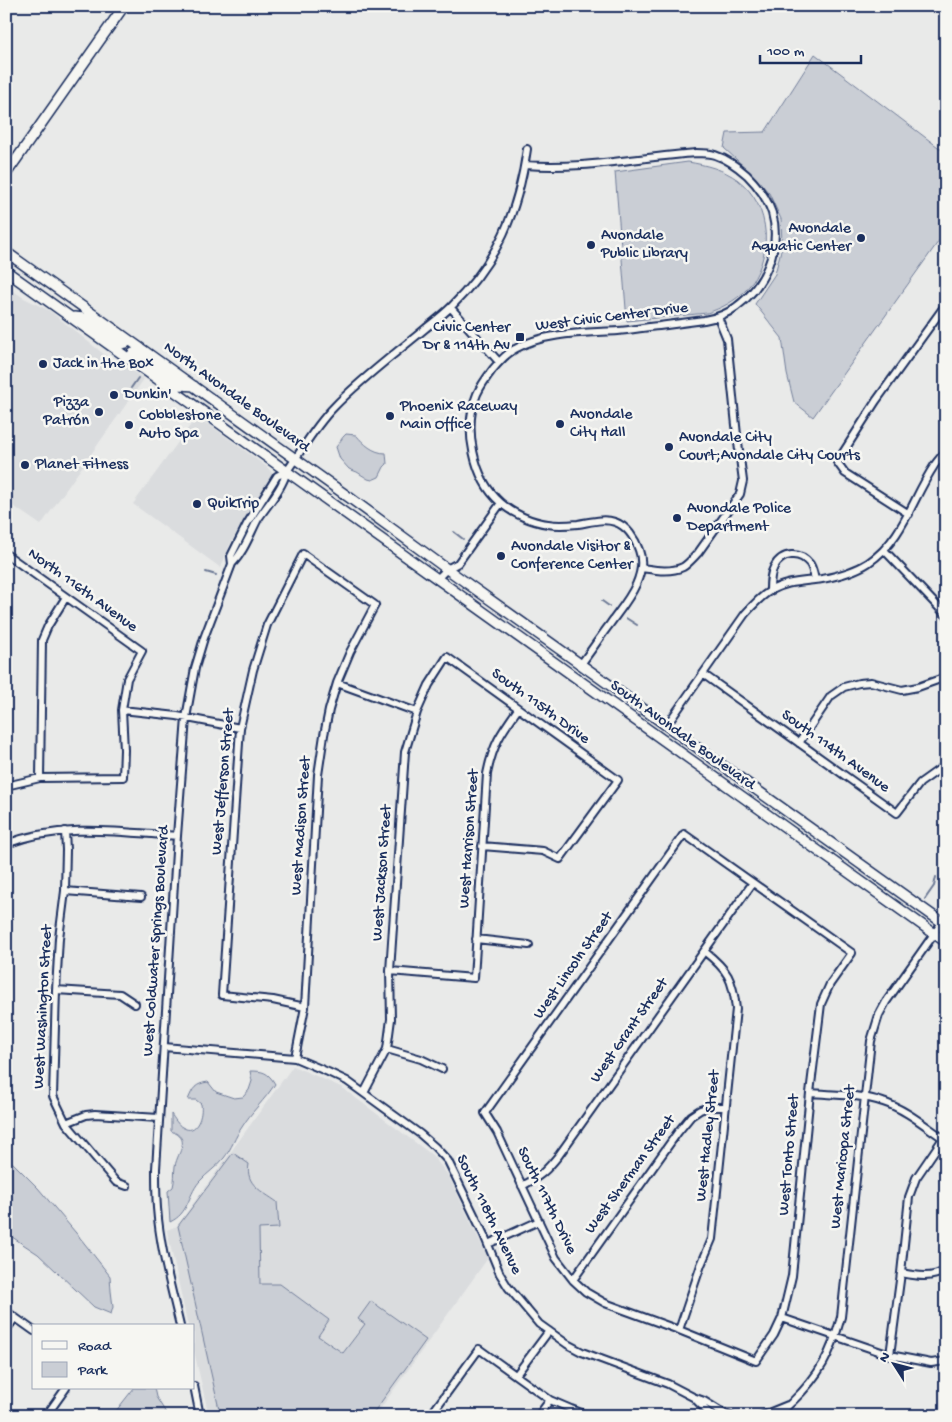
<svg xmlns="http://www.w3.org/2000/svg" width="952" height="1422" viewBox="0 0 952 1422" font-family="'Gochi Hand',sans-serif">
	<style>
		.built { fill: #dadcde }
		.green { fill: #caced5; stroke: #727e9a }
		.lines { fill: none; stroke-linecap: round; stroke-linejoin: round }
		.stream { stroke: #6c7995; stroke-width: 2 }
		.minor-casing { stroke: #1b2f5e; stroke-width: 10 }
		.major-casing { stroke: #1b2f5e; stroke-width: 12 }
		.minor { stroke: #f6f6f2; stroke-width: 6 }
		.major { stroke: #f6f6f2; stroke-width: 9 }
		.poi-dot { fill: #1b2f5e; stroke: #f6f6f2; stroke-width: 2 }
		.labels { text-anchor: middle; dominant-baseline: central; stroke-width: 5; stroke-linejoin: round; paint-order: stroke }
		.poi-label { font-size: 16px; fill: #1b2f5e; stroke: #f6f6f2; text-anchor: start }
		.street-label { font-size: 16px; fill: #1b2f5e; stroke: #f6f6f2 }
	</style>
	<rect width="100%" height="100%" fill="#e9eae9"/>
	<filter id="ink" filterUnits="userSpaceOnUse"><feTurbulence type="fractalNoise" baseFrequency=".02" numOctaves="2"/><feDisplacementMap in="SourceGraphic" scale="10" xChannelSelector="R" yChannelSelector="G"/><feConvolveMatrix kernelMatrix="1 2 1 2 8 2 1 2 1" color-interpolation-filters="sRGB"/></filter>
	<g filter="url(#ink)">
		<!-- built -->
		<path class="built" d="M6,286L24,298L50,311L106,356L129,368L144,379L41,525L6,501Z
			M195,419L210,425L267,467L273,474L272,479L239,528L229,546L221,568L133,504Z
			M293,1066L341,1087L432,1155L448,1175L488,1258L375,1416H225L220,1413L209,1416L194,1351V1326H188L167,1230L177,1226Z"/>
		<!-- green -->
		<path class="green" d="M815,54L946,153V231L813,417L794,402L787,374L782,338L755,304L775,274L782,246L781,219L769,193L752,174L724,148L727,133L765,132Z
			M688,162C706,165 723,169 738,180C772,206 774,258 746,290C735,301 722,308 707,313L627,321L615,172Z
			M346,434L356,435C364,444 373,453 386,453L387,464L384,467L379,477L372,480L368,479L357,472L349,469L340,459L336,447C340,443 341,438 346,434Z
			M250,1071C263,1071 268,1072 275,1084C265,1100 251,1112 242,1127C235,1137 232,1148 224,1158C217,1167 207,1173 199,1182C187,1197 189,1213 170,1222L168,1191L173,1187C175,1180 174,1173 175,1166C178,1151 192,1139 171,1131V1114C174,1118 178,1125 182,1127C197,1137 203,1114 201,1104L196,1100H188C193,1088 195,1084 208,1082L216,1092L234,1098L243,1097L249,1090L252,1081Z
			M233,1153L249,1164C245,1185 262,1191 277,1202L279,1228L259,1229L260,1284H280L329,1320L318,1336L343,1353L365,1324L358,1319L371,1301L426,1340L371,1416H228L219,1409L178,1226Z
			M6,1156L38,1188L81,1239L110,1276L111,1291L113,1307L111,1314L94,1307L38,1254L6,1233Z
			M134,1388H154L156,1397L168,1416H112Z"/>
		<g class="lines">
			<!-- stream -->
			<path class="stream" d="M131,388L138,378
				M454,532L463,539
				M206,572L216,575
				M602,601L609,606
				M626,618L637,625
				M925,899L934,886L936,877"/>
			<!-- minor casing -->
			<g class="minor-casing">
				<path id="minor" d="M525,165C582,170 639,157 696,153C702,153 709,153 715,155C727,159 738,167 747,175C758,186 767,198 772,213C782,248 764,287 736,307C727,314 716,318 704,320C689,322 674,324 659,326C646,327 632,330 618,331C586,333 544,332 515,349C507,353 499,362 493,369C487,377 481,385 477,394C463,427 473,479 501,503C513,514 532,522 548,524C558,526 568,525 578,524C591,522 603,518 615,522C627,526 635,539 639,550C649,577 624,604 610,624C600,637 591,651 581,664
					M451,308L499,362
					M909,514L845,473L837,462L876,401L946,304
					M885,551L946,615
					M6,554L142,651L127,679L122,710L124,750L123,777L40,778L6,786
					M232,564L231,556L247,524L277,476L287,471
					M641,568C655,570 670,573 683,567C688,564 694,557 698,553L740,494L743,481L737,435L727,339L718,317
					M437,579L447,569L458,563L501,503
					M770,591C770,583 770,574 774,567C782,552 800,551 810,564C813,569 814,575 815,580
					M703,674L897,813L920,783L941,768H946
					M337,683L417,712
					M122,710L177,716L240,728
					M667,725L745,614C752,606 760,597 770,591C786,581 804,582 822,579C838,576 854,572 868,563C903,540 912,499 934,466C937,461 942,456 946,451
					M799,743L831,696L844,687L859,683L871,682L902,690L918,687L946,677
					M40,778L42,640L48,626L66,597
					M65,831L66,850L65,891L59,938L56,990L53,1096L66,1123L116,1182L127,1186
					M684,834L852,953L830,984L821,1004L810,1093L792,1276L782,1318L774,1335L756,1361L679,1330L624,1310L605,1303L586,1292L573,1280L556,1258L497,1132L485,1113Z
					M6,844C62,823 119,832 177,836
					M65,891L141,897
					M476,939L529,945
					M390,971L474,978L487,774C493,744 501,733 518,709
					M56,990L120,994L135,1004
					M164,1047L295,1058L328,1072L347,1081L420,1134L435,1147L448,1161L484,1235L500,1274L508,1287L539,1324L567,1344L582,1352L668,1384L693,1397L704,1401L725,1414L731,1416
					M387,1049L421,1059L442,1069
					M295,1058L305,1007L318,775L324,735L329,710L337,683L350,652L375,605L303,554L267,625L253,670L240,728L222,995L273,1000L305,1007
					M364,1093L387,1049L391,1019L390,971L405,752L417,712L429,685L447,657L618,780L560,859L543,851L482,846
					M810,1093C833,1095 861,1094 883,1102C905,1109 924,1125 943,1138
					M66,1123L86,1115L95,1114L159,1118
					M522,1186C541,1176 546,1171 559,1155L752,884
					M488,1244L539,1221
					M901,1273C917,1276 931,1279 946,1270
					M573,1280L678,1132L691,1116L700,1110L709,1107H725
					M6,1311L34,1331
					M782,1318L890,1355L931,1363L946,1361
					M180,1326C171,1287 160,1248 157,1208C156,1195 156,1182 156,1169L177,836L186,718L195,668L204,638L232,564C244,552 250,534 258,519C268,504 282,489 287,471C302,450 315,426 334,407C362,378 395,354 426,328C435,321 444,314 452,306C498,260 518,212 527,149
					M6,1330L15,1318
					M679,1330L701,1265L712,1239L736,1009C733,979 728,970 704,951
					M890,1355L901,1273L909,1197L916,1178L946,1134
					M516,1375L549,1331
					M194,1386L200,1416
					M696,1400L712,1416
					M46,1416L66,1388
					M430,1416L479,1349L550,1400L571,1409L589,1416
					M538,1416L550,1400
					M761,1416L788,1405
					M778,1416C784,1412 786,1407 792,1402C820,1375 831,1354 841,1317L871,1041L879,1015L886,1002L946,917"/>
			</g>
			<!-- major casing -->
			<g class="major-casing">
				<path id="major" d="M6,174L124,6
					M6,252L350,498L447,569L946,925
					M6,271L946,942
					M74,317L85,318L121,344L126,343L129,340
					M129,358L133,353L137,354L180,385L194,386"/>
			</g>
			<!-- minor -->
			<use href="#minor" class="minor"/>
			<!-- major -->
			<use href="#major" class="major"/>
		</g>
	</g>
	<!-- markers -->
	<g class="poi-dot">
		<circle cx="861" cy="238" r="5"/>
		<circle cx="591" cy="245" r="5"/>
		<rect x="515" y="332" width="10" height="10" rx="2.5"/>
		<circle cx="43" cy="364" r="5"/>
		<circle cx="114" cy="395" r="5"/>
		<circle cx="99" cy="412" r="5"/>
		<circle cx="390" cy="416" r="5"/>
		<circle cx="560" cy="424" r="5"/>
		<circle cx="129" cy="425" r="5"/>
		<circle cx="669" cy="447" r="5"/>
		<circle cx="25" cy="465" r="5"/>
		<circle cx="197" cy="504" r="5"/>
		<circle cx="677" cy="518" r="5"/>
		<circle cx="501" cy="556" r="5"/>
	</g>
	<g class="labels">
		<!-- poi labels -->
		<g class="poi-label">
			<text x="851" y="229" text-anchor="end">Avondale<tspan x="851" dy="18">Aquatic Center</tspan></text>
			<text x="601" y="236">Avondale<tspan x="601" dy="18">Public Library</tspan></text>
			<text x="510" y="328" text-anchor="end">Civic Center<tspan x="510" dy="18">Dr &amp; 114th Av</tspan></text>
			<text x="53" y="364">Jack in the Box</text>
			<text x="124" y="395">Dunkin'</text>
			<text x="89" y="403" text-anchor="end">Pizza<tspan x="89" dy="18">Patrón</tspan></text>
			<text x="400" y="407">Phoenix Raceway<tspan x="400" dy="18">Main Office</tspan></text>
			<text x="570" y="415">Avondale<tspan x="570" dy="18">City Hall</tspan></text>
			<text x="139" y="416">Cobblestone<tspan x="139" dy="18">Auto Spa</tspan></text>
			<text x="679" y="438">Avondale City<tspan x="679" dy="18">Court;Avondale City Courts</tspan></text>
			<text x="35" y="465">Planet Fitness</text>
			<text x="207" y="504">QuikTrip</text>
			<text x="687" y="509">Avondale Police<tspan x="687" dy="18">Department</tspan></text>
			<text x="511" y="547">Avondale Visitor &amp;<tspan x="511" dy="18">Conference Center</tspan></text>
		</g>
		<!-- street labels -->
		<g class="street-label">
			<text transform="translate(612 318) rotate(-7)">West Civic Center Drive</text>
			<text transform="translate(236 398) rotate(36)">North Avondale Boulevard</text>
			<text transform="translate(82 591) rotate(36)">North 116th Avenue</text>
			<text transform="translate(540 707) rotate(36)">South 115th Drive</text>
			<text transform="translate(682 736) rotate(36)">South Avondale Boulevard</text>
			<text transform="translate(835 752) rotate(36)">South 114th Avenue</text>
			<text transform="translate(224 782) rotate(-85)">West Jefferson Street</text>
			<text transform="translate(302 826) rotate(-86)">West Madison Street</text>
			<text transform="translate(470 839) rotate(-86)">West Harrison Street</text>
			<text transform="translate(383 873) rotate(-86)">West Jackson Street</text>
			<text transform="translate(157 941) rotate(-86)">West Coldwater Springs Boulevard</text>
			<text transform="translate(574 966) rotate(-55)">West Lincoln Street</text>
			<text transform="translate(44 1007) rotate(-87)">West Washington Street</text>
			<text transform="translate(630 1031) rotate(-55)">West Grant Street</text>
			<text transform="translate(709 1136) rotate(-84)">West Hadley Street</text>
			<text transform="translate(790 1155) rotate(-85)">West Tonto Street</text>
			<text transform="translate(844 1157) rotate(-84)">West Maricopa Street</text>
			<text transform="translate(631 1175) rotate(-54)">West Sherman Street</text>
			<text transform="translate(546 1201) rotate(64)">South 117th Drive</text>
			<text transform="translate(488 1215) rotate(64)">South 118th Avenue</text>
		</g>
	</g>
	<!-- margin -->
	<rect width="952" height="1422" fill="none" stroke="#f6f6f2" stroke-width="25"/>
	<rect x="12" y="12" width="927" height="1397" fill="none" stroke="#1b2f5e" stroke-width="2" filter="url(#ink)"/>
	<!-- legend -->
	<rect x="32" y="1324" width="162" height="65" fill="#f6f6f2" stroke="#9ea6b7"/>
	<rect x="42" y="1341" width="25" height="8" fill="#f6f6f2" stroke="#9ea6b7"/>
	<text x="78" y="1350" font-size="15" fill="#1b2f5e">Road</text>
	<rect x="42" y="1362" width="25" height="15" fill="#caced5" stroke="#9ea6b7"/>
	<text x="78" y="1374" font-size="15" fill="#1b2f5e">Park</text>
	<!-- north arrow -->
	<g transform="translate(894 1364) rotate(306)" stroke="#f6f6f2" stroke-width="4" paint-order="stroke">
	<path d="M0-4L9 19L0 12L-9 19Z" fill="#1b2f5e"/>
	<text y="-8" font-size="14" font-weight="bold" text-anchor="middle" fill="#1b2f5e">N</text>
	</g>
	<!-- scale -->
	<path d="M760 55v8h101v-8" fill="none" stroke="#1b2f5e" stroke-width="2.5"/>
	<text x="767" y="55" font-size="15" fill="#1b2f5e" stroke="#f6f6f2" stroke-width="4" paint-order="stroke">100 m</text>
</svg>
